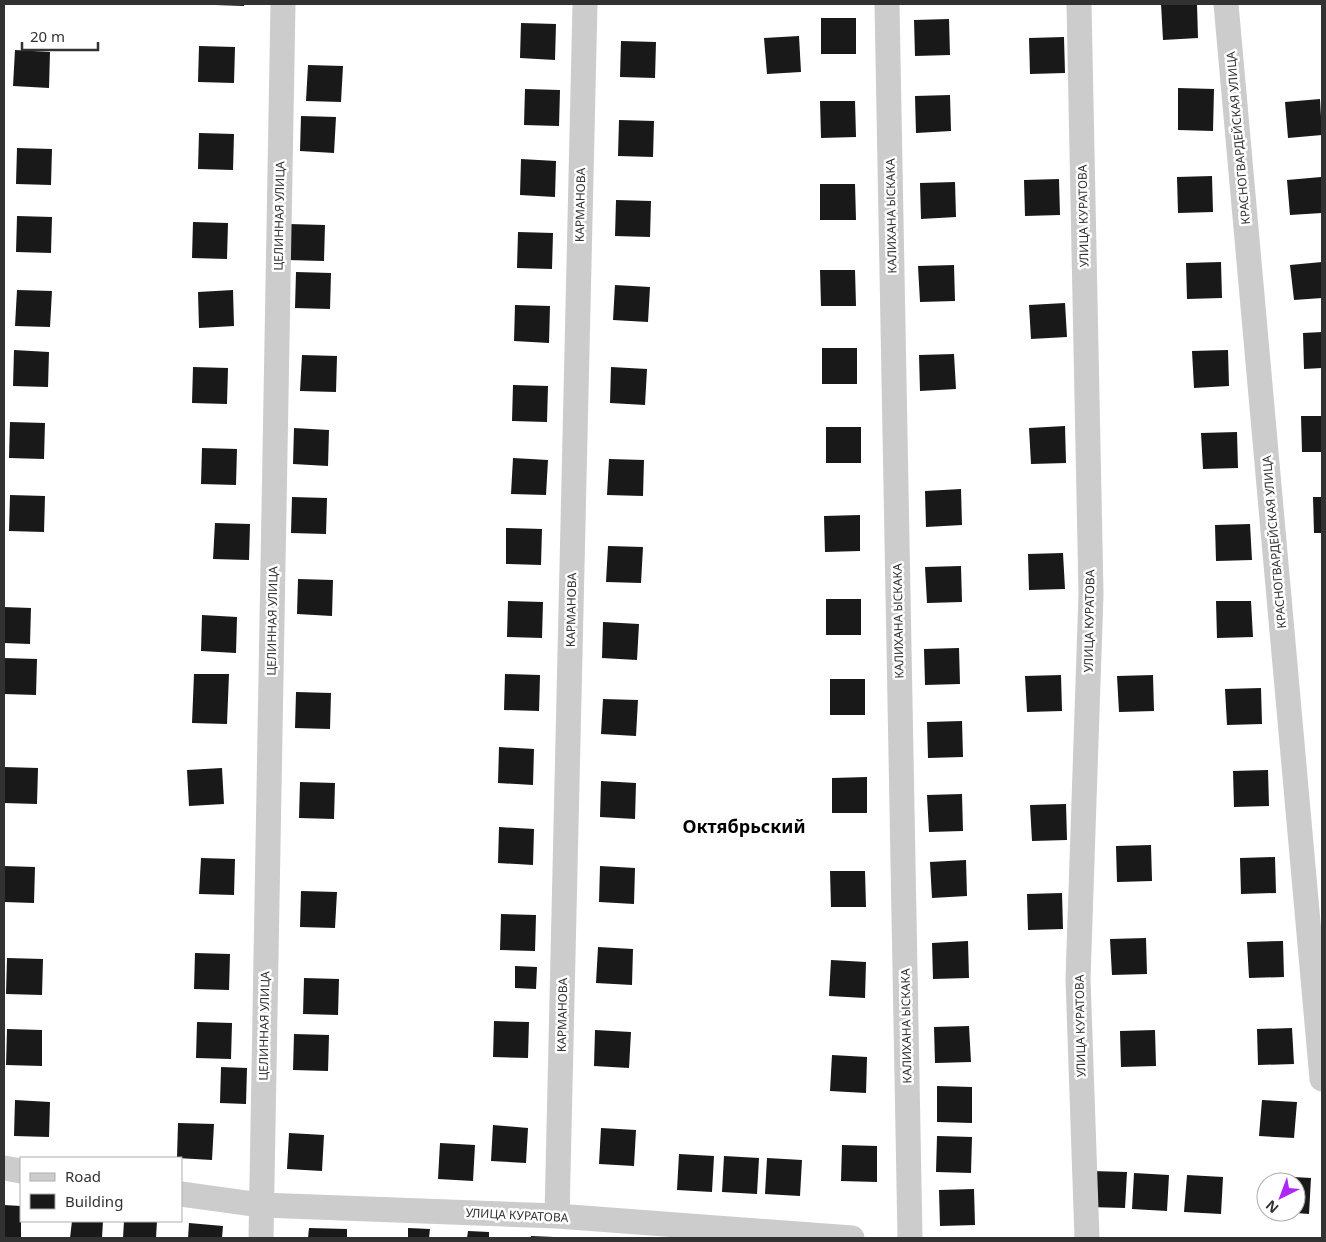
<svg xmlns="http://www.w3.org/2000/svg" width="1326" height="1242" viewBox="0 0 1326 1242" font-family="'Noto Sans',sans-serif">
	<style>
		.building { fill: #191919 }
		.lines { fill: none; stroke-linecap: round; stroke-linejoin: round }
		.minor { stroke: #ccc; stroke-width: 25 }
		.labels { text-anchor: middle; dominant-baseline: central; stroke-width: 5; stroke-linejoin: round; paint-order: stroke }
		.street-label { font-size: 12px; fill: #323232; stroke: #fff }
		.district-label { font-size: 18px; font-weight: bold; fill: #000; stroke: #fff }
	</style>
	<rect width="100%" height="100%" fill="#fff"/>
	<!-- building -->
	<path class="building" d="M215,4H244V6L215,5Z
		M1161,4H1197L1198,38L1163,40Z
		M821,18H856V54H821Z
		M949,19L950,55L915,56L914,20Z
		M521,23L556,24L555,60L520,58Z
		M799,36L801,72L767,74L764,38Z
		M1064,37L1065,73L1030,74L1029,38Z
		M621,41L656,42L655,78L620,77Z
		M199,46L235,47L234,83L198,82Z
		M15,50L50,52L49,88L13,86Z
		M308,65L343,66L341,102L306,101Z
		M1178,88L1214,89L1213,131L1178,130Z
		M525,89L560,90L559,126L524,125Z
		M950,95L951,131L916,133L915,96Z
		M1320,99L1322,135L1288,138L1285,102Z
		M820,101H855L856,137L821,138Z
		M301,116L336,117L334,153L300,151Z
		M619,120L654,121L653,157L618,156Z
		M199,133L234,134L233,170L198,169Z
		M17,148L52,149L51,185L16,184Z
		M521,159L556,161L555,197L520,195Z
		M1212,176L1213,212L1178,213L1177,177Z
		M1321,177L1322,213L1290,215L1287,180Z
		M1059,179L1060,215L1025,216L1024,180Z
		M955,182L956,217L921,219L920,183Z
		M820,184H855L856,220H820Z
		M616,200L651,201L650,237L615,236Z
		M17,216L52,217L51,253L16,252Z
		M193,222L228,223L227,259L192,258Z
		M289,224L325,225L324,261L288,260Z
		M518,232L553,233L552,269L517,268Z
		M1221,262L1222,298L1187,299L1186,263Z
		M1322,262V298L1294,300L1290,265Z
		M954,265L955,301L920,302L918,266Z
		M820,270H855L856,306H821Z
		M296,272L331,273L330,309L295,308Z
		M615,285L650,287L648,322L613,320Z
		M17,290L52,291L50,327L15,326Z
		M233,290L234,326L199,328L198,292Z
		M1065,303L1067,337L1031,339L1029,305Z
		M515,305L550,306L549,343L514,341Z
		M1322,332V368L1304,369L1303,333Z
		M822,348H857V384H822Z
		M14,350L49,352L48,387L13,386Z
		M1228,350L1229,386L1194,388L1192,351Z
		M954,354L956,389L920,391L919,355Z
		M302,355L337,356L336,392L300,391Z
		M193,367L228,368L227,404L192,403Z
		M611,367L647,369L645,405L610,403Z
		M513,385L548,386L547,422L512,421Z
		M1301,416H1322V452H1302Z
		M10,422L45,423L44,459L9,458Z
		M1065,426L1066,463L1031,464L1029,428Z
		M826,427H861V463H826Z
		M294,428L329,430L328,466L293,464Z
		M1237,432L1238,468L1203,469L1201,433Z
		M202,448L237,449L236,485L201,484Z
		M513,458L548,460L546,495L511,494Z
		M609,459L644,460L643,496L607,495Z
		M961,489L962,525L926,527L925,491Z
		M10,495L45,496L44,532L9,531Z
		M292,497L327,498L326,534L291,533Z
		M1313,497H1322V533H1314Z
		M860,515V551L825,552L824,516Z
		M215,523L250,524L249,560L213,559Z
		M1250,524L1252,560L1216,561L1215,525Z
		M506,528L542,529L541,565L506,564Z
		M608,546L643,547L641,583L606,582Z
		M1063,553L1065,589L1029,590L1028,554Z
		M961,566L962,602L927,603L925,567Z
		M298,579L333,580L332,616L297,614Z
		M826,599H861V635H826Z
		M508,601L543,602L542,638L507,637Z
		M1216,601H1251L1253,637L1217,638Z
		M4,607L31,608L30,644L4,643Z
		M202,615L237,617L236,653L201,651Z
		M603,622L639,624L637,660L602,658Z
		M959,648L960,684L925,685L924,649Z
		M4,658L37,659L36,695L4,694Z
		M194,674H229L227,724L192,723Z
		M505,674L540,675L539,711L504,710Z
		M1061,675L1062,711L1027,712L1025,676Z
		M1153,675L1154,711L1119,712L1117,676Z
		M830,679H865V715H830Z
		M1261,688L1262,724L1227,725L1225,689Z
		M296,692L331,693L330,729L295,728Z
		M603,699L638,700L636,736L601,734Z
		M962,721L963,757L928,758L927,722Z
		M499,747L534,749L533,785L498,783Z
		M4,767L38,768L37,804L4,803Z
		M222,768L224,804L189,806L187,770Z
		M1268,770L1269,806L1234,807L1233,771Z
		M867,777V813H832V778Z
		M601,781L636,783L635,819L600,817Z
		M300,782L335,783L334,819L299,818Z
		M962,794L963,831L929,832L927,795Z
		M1066,804L1067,840L1032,841L1030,805Z
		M499,827L534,829L533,865L498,863Z
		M1151,845L1152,881L1117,882L1116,846Z
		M1275,857L1276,893L1241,894L1240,858Z
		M201,858L235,859L234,895L199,894Z
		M966,860L967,896L932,898L930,862Z
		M4,866L35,867L34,903L4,902Z
		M600,866L635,868L634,904L599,902Z
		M830,871H865L866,907H831Z
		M301,891L337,892L335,928L300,927Z
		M1062,893L1063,929L1028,930L1027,894Z
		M501,914L536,915L535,951L500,950Z
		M1146,938L1147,974L1112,975L1110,939Z
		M968,941L969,978L933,979L932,943Z
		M1283,941L1284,977L1249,978L1247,942Z
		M598,947L633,949L632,985L596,983Z
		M195,953L230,954L229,990L194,989Z
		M7,958L43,959L42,995L6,994Z
		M831,960L866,962L865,998L829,996Z
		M515,966L537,967L536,989L515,988Z
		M304,978L339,979L338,1015L303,1014Z
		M494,1021L529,1022L528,1058L493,1057Z
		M197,1022L232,1023L231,1059L196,1058Z
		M969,1026L971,1062L935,1063L934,1027Z
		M1292,1028L1294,1064L1258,1065L1257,1029Z
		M7,1029L42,1030V1066L6,1065Z
		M595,1030L631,1032L629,1068L594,1066Z
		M1155,1030L1156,1066L1121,1067L1120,1031Z
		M294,1034L329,1035L328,1071L293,1070Z
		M832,1055L867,1057L866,1093L830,1091Z
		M221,1067L247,1068L246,1104L220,1103Z
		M937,1086L972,1087V1123L937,1122Z
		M15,1100L50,1102L49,1137L14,1136Z
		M1262,1100L1297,1102L1294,1138L1259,1136Z
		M178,1123L214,1124L212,1160L177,1158Z
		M493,1125L528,1128L526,1163L491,1161Z
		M601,1128L636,1130L634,1166L599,1164Z
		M289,1133L324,1135L322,1171L287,1169Z
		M937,1136L972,1137L971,1173L936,1172Z
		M440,1143L475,1145L473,1181L438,1179Z
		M842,1145L877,1146V1182L841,1181Z
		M679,1154L714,1156L712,1192L677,1190Z
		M724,1156L759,1158L757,1194L722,1192Z
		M767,1158L802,1160L800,1196L765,1194Z
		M1091,1171L1127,1172L1125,1208L1090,1207Z
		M1134,1173L1169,1175L1167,1211L1132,1209Z
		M1187,1175L1223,1177L1221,1214L1184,1212Z
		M1276,1176L1311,1178L1309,1214L1296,1213V1182H1276Z
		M974,1189L975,1225L940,1226L939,1190Z
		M4,1205L21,1206V1238H4Z
		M72,1221H103L102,1238H70Z
		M124,1221H157L156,1238H123Z
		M189,1223L223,1226L222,1238H188Z
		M309,1228L347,1229V1238H308Z
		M408,1228L430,1229L429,1238H408Z
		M468,1231L489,1232V1238H467Z
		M531,1236L554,1237V1238H531Z"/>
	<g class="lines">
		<!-- minor -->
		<path class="minor" d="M887,4L910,1238
			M1079,4L1091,594L1078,979L1087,1238
			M1226,4L1322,1079
			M4,1168L21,1171
			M181,1194L261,1205L557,1216L852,1238
			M557,1216L585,4
			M261,1238L283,4"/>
	</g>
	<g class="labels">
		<!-- street labels -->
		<g class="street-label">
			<text transform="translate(1238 138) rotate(-95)">КРАСНОГВАРДЕЙСКАЯ УЛИЦА</text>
			<text transform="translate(580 205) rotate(-89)">КАРМАНОВА</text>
			<text transform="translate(279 216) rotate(-89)">ЦЕЛИННАЯ УЛИЦА</text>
			<text transform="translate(891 216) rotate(-91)">КАЛИХАНА ЫСКАКА</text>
			<text transform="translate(1083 216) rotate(-91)">УЛИЦА КУРАТОВА</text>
			<text transform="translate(1274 542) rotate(-95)">КРАСНОГВАРДЕЙСКАЯ УЛИЦА</text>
			<text transform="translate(571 610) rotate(-89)">КАРМАНОВА</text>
			<text transform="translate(272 621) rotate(-89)">ЦЕЛИННАЯ УЛИЦА</text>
			<text transform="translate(898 621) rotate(-91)">КАЛИХАНА ЫСКАКА</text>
			<text transform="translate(1089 621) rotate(-89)">УЛИЦА КУРАТОВА</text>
			<text transform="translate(562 1015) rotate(-89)">КАРМАНОВА</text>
			<text transform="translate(264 1026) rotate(-89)">ЦЕЛИННАЯ УЛИЦА</text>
			<text transform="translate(906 1026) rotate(-91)">КАЛИХАНА ЫСКАКА</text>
			<text transform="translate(1080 1026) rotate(-91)">УЛИЦА КУРАТОВА</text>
			<text transform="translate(517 1215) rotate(3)">УЛИЦА КУРАТОВА</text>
		</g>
		<!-- district labels -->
		<g class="district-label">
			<text x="744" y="826">Октябрьский</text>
		</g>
	</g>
	<!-- border -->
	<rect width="1326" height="1242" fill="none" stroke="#323232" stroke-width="10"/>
	<!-- legend -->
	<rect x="20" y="1157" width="162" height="65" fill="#ffffff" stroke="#adadad"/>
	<rect x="30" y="1173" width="25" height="8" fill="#cccccc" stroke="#adadad"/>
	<text x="65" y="1182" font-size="15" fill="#323232">Road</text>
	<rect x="30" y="1194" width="25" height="15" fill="#191919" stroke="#adadad"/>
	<text x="65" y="1207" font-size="15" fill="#323232">Building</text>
	<!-- north arrow -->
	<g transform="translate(1281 1197) rotate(222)"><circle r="24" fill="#ffffff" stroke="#adadad"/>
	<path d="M0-4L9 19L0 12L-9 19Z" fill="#ad27f6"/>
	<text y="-8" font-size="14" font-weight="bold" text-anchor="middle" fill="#323232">N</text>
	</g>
	<!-- scale -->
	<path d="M22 42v8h76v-8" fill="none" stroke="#323232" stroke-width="2.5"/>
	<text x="30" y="42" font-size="15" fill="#323232" stroke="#ffffff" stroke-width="4" paint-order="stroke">20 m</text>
</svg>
